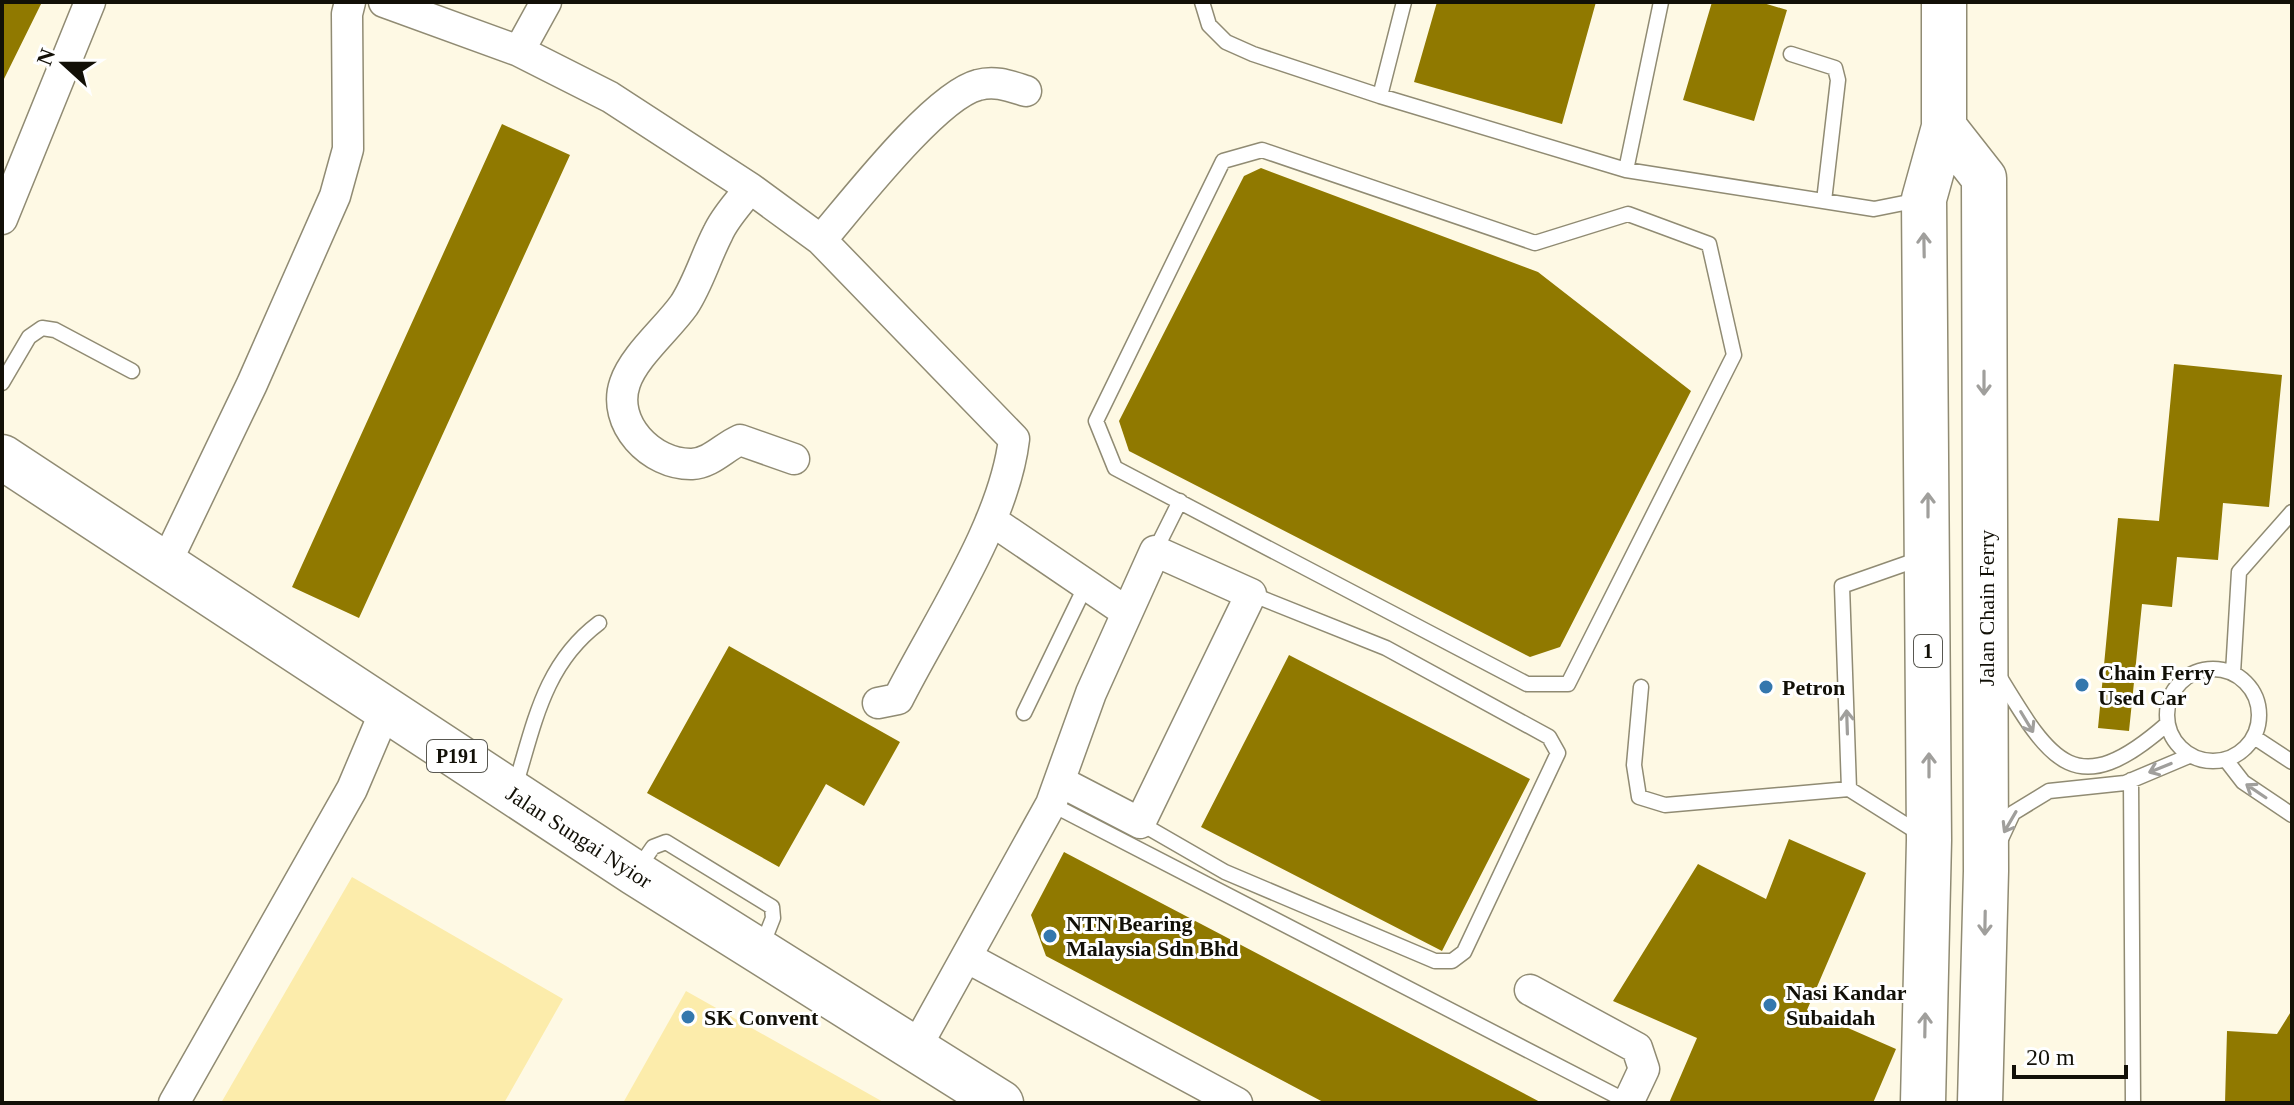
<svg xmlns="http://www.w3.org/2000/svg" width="2294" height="1105" viewBox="0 0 2294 1105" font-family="Georgia,serif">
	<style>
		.green { fill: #fcecab }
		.building { fill: #907900 }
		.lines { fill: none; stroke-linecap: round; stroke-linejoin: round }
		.lane-casing { stroke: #908b73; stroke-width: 17 }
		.street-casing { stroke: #908b73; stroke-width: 33 }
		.primary-casing { stroke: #908b73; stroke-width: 47 }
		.highway-casing { stroke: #908b73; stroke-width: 47 }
		.lane { stroke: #fff; stroke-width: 14 }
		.street { stroke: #fff; stroke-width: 30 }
		.primary { stroke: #fff; stroke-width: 44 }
		.highway { stroke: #fff; stroke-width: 44 }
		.oneway { stroke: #a09f9c }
		.poi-dot { fill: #3477ad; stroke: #fff; stroke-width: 3 }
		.labels { text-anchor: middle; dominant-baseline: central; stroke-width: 6; stroke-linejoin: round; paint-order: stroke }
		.shield { fill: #fff; stroke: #595851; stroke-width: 2 }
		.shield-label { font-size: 20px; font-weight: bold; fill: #121007 }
		.street-label { font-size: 22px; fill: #121007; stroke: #fff }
		.poi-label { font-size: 22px; font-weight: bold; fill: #121007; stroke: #fff; text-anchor: start }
	</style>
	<rect width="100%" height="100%" fill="#fef9e4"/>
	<!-- green -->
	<path class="green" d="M352,877L563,999L504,1103H221Z
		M686,991L885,1103H623Z"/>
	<!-- building -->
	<path class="building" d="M2,2H42L2,83Z
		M1437,2H1596L1562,124L1414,82Z
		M1712,2H1760L1787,10L1754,121L1683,100Z
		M502,124L570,155L359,618L292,587Z
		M1261,168L1538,272L1691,391L1560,647L1530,657L1129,451L1119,421L1244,176Z
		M2174,364L2282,375L2269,507L2223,503L2218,560L2177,557L2172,607L2142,604L2129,731L2098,728L2118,518L2159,521Z
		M729,646L900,742L864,806L826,784L779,867L647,793Z
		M1289,655L1530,779L1442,951L1201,827Z
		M1789,839L1866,873L1807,1010L1896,1049L1873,1103H1669L1697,1038L1613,1001L1698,864L1766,899Z
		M1064,852L1542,1103H1325L1046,956L1031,915Z
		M2292,1010V1103H2225L2227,1031L2277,1034Z"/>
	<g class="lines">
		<!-- lane casing -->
		<g class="lane-casing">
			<path id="lane" d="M1202,2L1209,25L1226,42L1253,54L1380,96L1626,170L1874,209L1919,200
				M1791,54L1835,68L1838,80L1824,201
				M1380,96L1404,2
				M1262,150L1535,243L1628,214L1709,244L1734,355L1568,684H1527L1115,468L1096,421L1223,161Z
				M1626,170L1661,2
				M2,383L29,337L42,328L55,330L132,371
				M1155,551L1180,501
				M2167 715a46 46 0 1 1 92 0a46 46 0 1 1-92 0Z
				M2233,673L2239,572L2292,512
				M1999,676C2051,762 2076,804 2167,724
				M1641,687L1634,765L1639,797L1665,805L1849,789
				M1024,713L1086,585
				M2254,737L2292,762
				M2226,760L2243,782L2292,815
				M2131,780L2133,1103
				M514,790C534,726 543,665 599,623
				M1051,804L1628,1102
				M1140,823L1225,872L1435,961H1452L1464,952L1558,753L1549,737L1386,648L1251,594
				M1922,835L1849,789L1842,586L1922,558
				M2000,841L2013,813L2049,791L2125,783L2189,756
				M637,870L653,847L666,842L772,907L773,918L762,946"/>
		</g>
		<!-- street casing -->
		<g class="street-casing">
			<path id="street" d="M384,2L519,51L610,97L750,188L821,240L1014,439C1004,524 937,622 898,699L878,703
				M519,51L546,2
				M750,188C739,203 725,217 718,233C706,256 698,284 684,305C667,329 634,356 625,383C611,423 651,465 692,464C711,463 724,447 740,440L794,459
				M2,219L90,2
				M821,240C852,204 935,96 978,85C995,80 1010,86 1026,91
				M991,520L1125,611
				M165,565L252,384L335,196L348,149L347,14L350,2
				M968,958L1237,1103
				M1530,990L1637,1048L1644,1069L1628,1103
				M914,1051L1051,804L1091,693L1155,551L1251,594L1140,823L1061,782
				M174,1103L352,789L386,709"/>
		</g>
		<!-- primary casing -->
		<g class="primary-casing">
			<path id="primary" d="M2,457L635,873L1001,1103"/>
		</g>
		<!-- highway casing -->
		<g class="highway-casing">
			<path id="highway" d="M1944,127L1984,178L1986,871L1980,1103
				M1923,1103L1929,840L1924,199L1944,127V2"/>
		</g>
		<!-- lane -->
		<use href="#lane" class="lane"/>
		<!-- street -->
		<use href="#street" class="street"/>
		<!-- primary -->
		<use href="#primary" class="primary"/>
		<!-- highway -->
		<use href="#highway" class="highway"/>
	</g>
	<!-- one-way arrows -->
	<defs><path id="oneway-shaft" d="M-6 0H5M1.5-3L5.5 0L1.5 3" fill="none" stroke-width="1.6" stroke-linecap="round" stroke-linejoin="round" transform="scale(2)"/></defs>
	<g class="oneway">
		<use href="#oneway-shaft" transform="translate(1924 245) rotate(-91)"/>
		<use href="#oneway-shaft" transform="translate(1984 383) rotate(90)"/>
		<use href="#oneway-shaft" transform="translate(1928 505) rotate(-90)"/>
		<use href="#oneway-shaft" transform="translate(1847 722) rotate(-92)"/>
		<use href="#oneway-shaft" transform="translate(2027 722) rotate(59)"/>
		<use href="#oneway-shaft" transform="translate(1929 765) rotate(-90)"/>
		<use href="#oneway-shaft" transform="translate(2160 768) rotate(158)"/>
		<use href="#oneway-shaft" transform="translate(2256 791) rotate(-146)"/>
		<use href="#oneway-shaft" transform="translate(2010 822) rotate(120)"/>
		<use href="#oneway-shaft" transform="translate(1985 923) rotate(91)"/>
		<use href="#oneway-shaft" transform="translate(1925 1025) rotate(-89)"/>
	</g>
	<!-- markers -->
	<g class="poi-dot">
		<circle cx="2082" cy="685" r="8"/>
		<circle cx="1766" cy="687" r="8"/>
		<circle cx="1050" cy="936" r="8"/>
		<circle cx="1770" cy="1005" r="8"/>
		<circle cx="688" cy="1017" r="8"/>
	</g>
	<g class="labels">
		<!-- shield labels -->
		<g class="shield">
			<rect x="1914" y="635" width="28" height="32" rx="6"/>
			<rect x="427" y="740" width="60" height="32" rx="6"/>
		</g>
		<g class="shield-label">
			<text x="1928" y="651">1</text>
			<text x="457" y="756">P191</text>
		</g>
		<!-- street labels -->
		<g class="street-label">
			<text transform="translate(1986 608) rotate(-90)">Jalan Chain Ferry</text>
			<text transform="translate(579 837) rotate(33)">Jalan Sungai Nyior</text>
		</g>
		<!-- poi labels -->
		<g class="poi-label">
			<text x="2098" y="672">Chain Ferry<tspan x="2098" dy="25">Used Car</tspan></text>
			<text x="1782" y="687">Petron</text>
			<text x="1066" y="923">NTN Bearing<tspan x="1066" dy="25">Malaysia Sdn Bhd</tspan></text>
			<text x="1786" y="992">Nasi Kandar<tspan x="1786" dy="25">Subaidah</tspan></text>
			<text x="704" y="1017">SK Convent</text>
		</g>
	</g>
	<!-- border -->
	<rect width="2294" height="1105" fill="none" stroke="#121007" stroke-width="8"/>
	<!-- north arrow -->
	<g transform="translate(64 64) rotate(291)" stroke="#ffffff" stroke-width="6" paint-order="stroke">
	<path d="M0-6L14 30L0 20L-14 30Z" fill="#121007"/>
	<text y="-12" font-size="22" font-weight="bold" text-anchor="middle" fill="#121007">N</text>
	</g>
	<!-- scale -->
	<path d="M2014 1065v12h112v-12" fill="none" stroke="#121007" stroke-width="4"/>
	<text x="2026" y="1065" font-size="24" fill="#121007" stroke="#ffffff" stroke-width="6" paint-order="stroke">20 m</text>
</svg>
